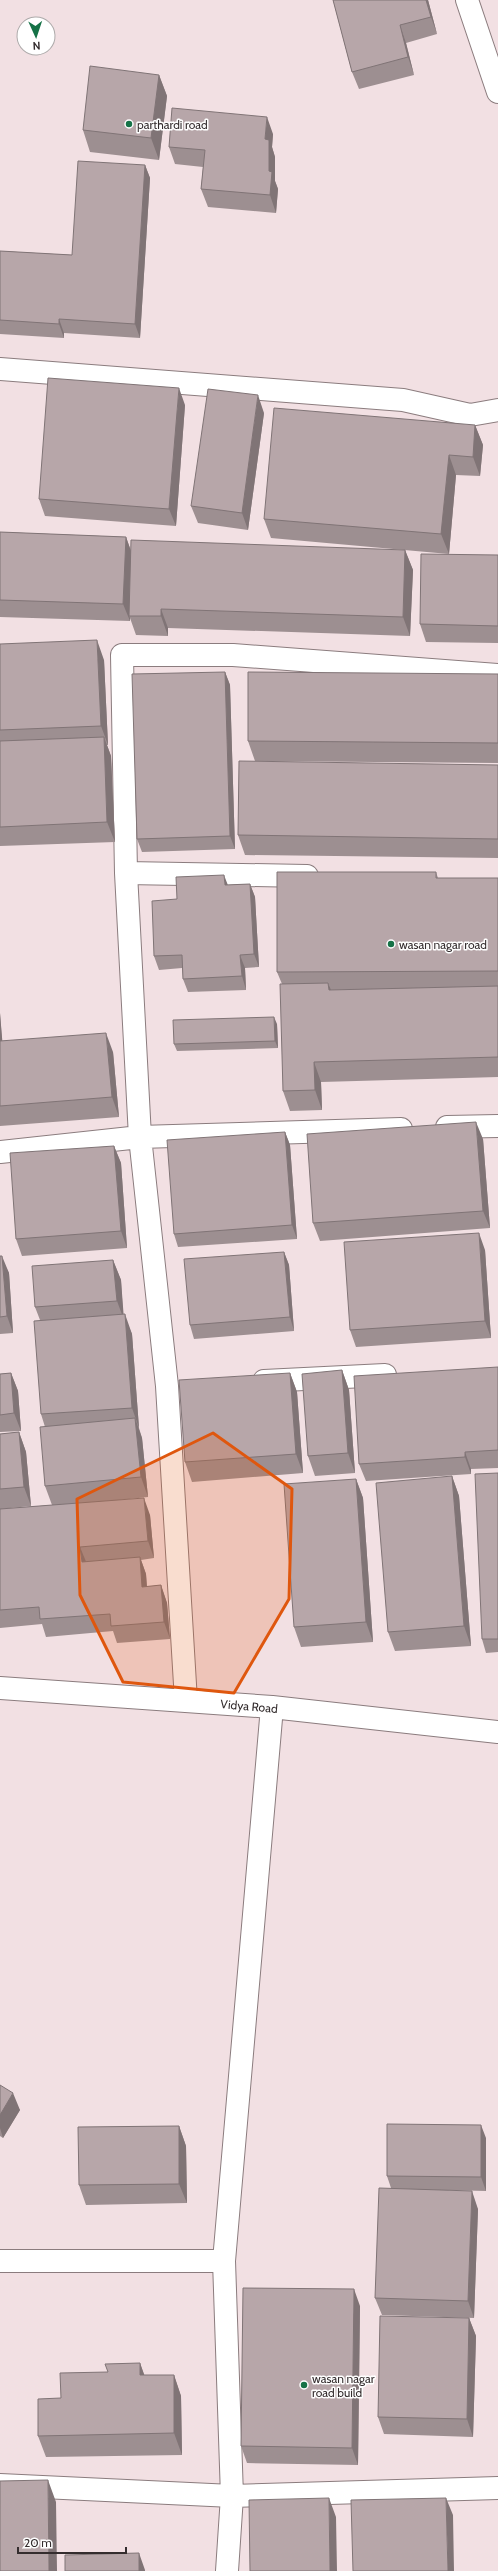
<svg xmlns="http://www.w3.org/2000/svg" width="498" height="2571" viewBox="0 0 498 2571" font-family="Cabin,sans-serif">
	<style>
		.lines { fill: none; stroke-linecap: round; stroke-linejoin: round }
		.minor-casing { stroke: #8b7c7e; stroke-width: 24 }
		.minor { stroke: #fff; stroke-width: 22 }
		.wall { fill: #9d8f91 }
		.shaded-wall { fill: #807476 }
		.building { fill: #b7a6a9; stroke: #807476 }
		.marked { fill: #df570e; fill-opacity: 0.2; stroke: #df570e; stroke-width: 3; stroke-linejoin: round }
		.poi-dot { fill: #157247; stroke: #fff; stroke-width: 1.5 }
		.labels { text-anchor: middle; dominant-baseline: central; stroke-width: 3; stroke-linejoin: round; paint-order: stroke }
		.poi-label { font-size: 12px; fill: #342d2e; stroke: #fff; text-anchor: start }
		.street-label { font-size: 12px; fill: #342d2e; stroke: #fff }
	</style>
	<rect width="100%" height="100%" fill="#f2e0e3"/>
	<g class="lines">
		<!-- minor casing -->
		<g class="minor-casing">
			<path id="minor" d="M467,0L498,92
				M0,369L403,400L470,415L498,410
				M126,873L307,876
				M447,1127L498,1126
				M0,1152L140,1137L401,1129
				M264,1381L385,1375
				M0,1688L272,1707L498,1732
				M186,1701L167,1386L140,1137L126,873L122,655H233L498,675
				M0,2261H224L232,2496L227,2571
				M224,2261L272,1707
				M0,2485L232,2496L498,2488"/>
		</g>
		<!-- minor -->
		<use href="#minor" class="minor"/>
	</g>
	<!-- wall -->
	<path class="wall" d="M333,0H428L437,34L406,43L414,75L359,89L352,72Z
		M159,75L167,96L159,160L90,152L83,130Z
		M273,134L272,147L275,157V181L278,189L276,213L208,207L201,189L203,167L175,164L169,147Z
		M145,165L150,178L140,338L64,333V338L0,334V251L72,255Z
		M185,405L176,526L45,516L39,499Z
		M264,413L248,530L198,523L191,506Z
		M475,425L483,445L480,476L456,475L449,554L271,538L264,519Z
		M0,532L126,537L131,551L405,550L413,570L410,636L168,628V636L136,635L130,618V621L0,617Z
		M498,555V643L426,642L420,624Z
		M0,644L104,660L108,745H107L111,756L115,842L0,846Z
		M225,672L230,685L235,849L142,852L137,839Z
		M498,674V763L255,761L248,741Z
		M498,765V858L245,855L238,835Z
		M436,872L438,878H498V1077L321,1082L322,1110L290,1111L283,1091L282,984L277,972Z
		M250,884L255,897L259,967L245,968L246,990L188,992L183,979L182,968L159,970L154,956L177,899L228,885Z
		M0,1013L2,1041L113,1052L119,1117L0,1126Z
		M277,1024L278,1048L177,1051L174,1044Z
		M285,1132L290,1145L297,1239L178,1247L174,1234Z
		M483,1139L490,1228L320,1241L313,1223Z
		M114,1146L121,1163L127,1248L22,1256L16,1239Z
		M485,1250L491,1338L356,1347L350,1330Z
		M284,1252L289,1265L294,1331L194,1339L190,1325Z
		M0,1256L9,1273L13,1333L0,1334Z
		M113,1260L121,1280L123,1314L132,1334L139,1428L142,1438L148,1497L120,1500L150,1515L154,1558L141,1560L146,1574L147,1587L161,1585L167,1603L170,1639L117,1643L113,1631L46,1637L42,1624L0,1628V1509L52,1505L45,1486V1427L41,1414L40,1320L35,1307Z
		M498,1367V1468L471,1469V1474L366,1481L359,1464Z
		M342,1370L349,1390L355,1473L315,1476L308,1456Z
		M11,1373L18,1391L21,1431L0,1432V1374Z
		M290,1373L297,1392L303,1473L192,1482L185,1462Z
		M19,1432L26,1452L31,1506L0,1509V1434Z
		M498,1473V1652L486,1653L482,1639Z
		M452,1476L459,1496L471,1646L395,1651L388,1632Z
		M356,1479L363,1498L373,1642L301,1647L294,1627Z
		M0,2085L20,2110L3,2138L0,2136Z
		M179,2126L186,2146L187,2203L86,2205L79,2185Z
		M486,2138V2191L448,2190L478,2209L474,2318L382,2315L375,2298L391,2188L387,2176Z
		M360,2306L358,2465L247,2463L241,2446Z
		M469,2318L476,2336L473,2437L384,2434L378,2417Z
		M140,2363L144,2375H174L181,2396L182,2455L46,2457L38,2436L61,2398L108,2372Z"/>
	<!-- shaded-wall -->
	<path class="shaded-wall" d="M426,0H428L437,34L431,17Z
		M400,25L406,43L414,75L408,57Z
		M159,75L167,96L159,160L151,138Z
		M267,117L273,134L272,147L275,157V181L278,189L276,213L270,195L269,171L265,139Z
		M145,165L150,178L140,338L135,324Z
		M59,319L64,333V338L59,324Z
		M179,388L185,405L176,526L169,509Z
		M258,395L264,413L248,530L242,513Z
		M475,425L483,445L480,476L473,457Z
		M449,455L456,475L449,554L441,534Z
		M126,537L132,554L129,616L130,618V621L123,604Z
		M405,550L413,570L410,636L403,617Z
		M161,609L168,628V636L161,616Z
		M97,640L104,660L108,745L101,726Z
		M225,672L230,685L235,849L230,836Z
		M104,737L111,756L115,842L107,822Z
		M224,875L229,888L225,885Z
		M250,884L255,897L259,967L254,954Z
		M240,955L245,968L246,990L242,976Z
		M328,983L336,1002L329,990Z
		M0,1013L4,1061L0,1051Z
		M274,1017L277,1024L278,1048L275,1041Z
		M106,1033L113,1052L119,1117L112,1097Z
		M314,1062L321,1082L322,1110L315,1090Z
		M476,1122L483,1139L490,1228L483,1211Z
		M285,1132L290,1145L297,1239L292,1225Z
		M114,1146L121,1163L127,1248L121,1231Z
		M479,1233L485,1250L491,1338L485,1321Z
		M284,1252L289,1265L294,1331L290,1317Z
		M2,1256L9,1273L13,1333L7,1316Z
		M113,1260L121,1280L124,1320L117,1301Z
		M125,1314L132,1334L139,1428L132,1408Z
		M342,1370L349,1390L355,1473L348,1453Z
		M11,1373L18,1391L21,1431L14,1413Z
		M290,1373L297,1392L303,1473L296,1454Z
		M135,1418L142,1438L148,1497L141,1477Z
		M19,1432L26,1452L31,1506L24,1487Z
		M465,1452L471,1469V1474L465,1457Z
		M452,1476L459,1496L471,1646L464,1626Z
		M356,1479L363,1498L373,1642L366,1622Z
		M144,1498L150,1515L154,1558L148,1541Z
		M80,1547L87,1564L82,1562Z
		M140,1557L146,1574L148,1604L142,1587Z
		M161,1585L167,1603L170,1639L164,1622Z
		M13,2093L20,2110L3,2138L0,2128V2115Z
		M481,2125L486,2138V2191L481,2177Z
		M179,2126L186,2146L187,2203L179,2184Z
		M472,2191L478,2209L474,2318L468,2301Z
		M354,2289L360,2306L358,2465L352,2448Z
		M469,2318L476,2336L473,2437L467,2419Z
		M140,2363L148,2385L140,2375Z
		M174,2375L181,2396L182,2455L174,2433Z
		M48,2480L56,2502L57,2571H49Z
		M329,2498L336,2517L337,2571H330Z
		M446,2498L453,2515L454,2571H448Z
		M139,2553L145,2570V2571H139Z"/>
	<!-- building -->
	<path class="building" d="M333,0H426L431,17L400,25L408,57L352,72Z
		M90,66L159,75L151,138L83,130Z
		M172,108L267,117L265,139L269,140V171L272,172L270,195L201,189L205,150L169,147Z
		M78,161L145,165L135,324L59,319V324L0,320V251L72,255Z
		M48,378L179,388L169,509L39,499Z
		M208,389L258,395L242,513L191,506Z
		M274,408L475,425L473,457L449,455L441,534L264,519Z
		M0,532L126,537L123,604L0,600Z
		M131,540L405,550L403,617L161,609V616H129Z
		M421,554L498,555V626L420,624Z
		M97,640L101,726L0,730V644Z
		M225,672L230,836L137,839L132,674Z
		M248,672L498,674V743L248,741Z
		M104,737L107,822L0,827V741Z
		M239,761L498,765V839L238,835Z
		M277,872H436V878H498V971L277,972Z
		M224,875L225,885L250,884L254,954L240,955L242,976L183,979L182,955L154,956L152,901L177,899L176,877Z
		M328,983L329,990L498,986V1057L314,1062L315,1090L283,1091L280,984Z
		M274,1017L275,1041L174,1044L173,1020Z
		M106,1033L112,1097L0,1106V1041Z
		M476,1122L483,1211L313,1223L307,1134Z
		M285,1132L292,1225L174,1234L167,1140Z
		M114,1146L121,1231L16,1239L10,1153Z
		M479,1233L485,1321L350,1330L344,1242Z
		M284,1252L290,1317L190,1325L184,1259Z
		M0,1256H2L7,1316L0,1317Z
		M113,1260L117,1301L35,1307L32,1266Z
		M125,1314L132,1408L41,1414L34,1321Z
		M498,1367V1450L465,1452V1457L359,1464L354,1376Z
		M342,1370L348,1453L308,1456L302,1374Z
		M11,1373L14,1413L0,1415V1374Z
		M290,1373L296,1454L185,1462L179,1380Z
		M135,1418L141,1477L45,1486L40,1427Z
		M19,1432L24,1487L0,1489V1434Z
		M498,1473V1639H482L475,1474Z
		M452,1476L464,1626L388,1632L376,1483Z
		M356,1479L366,1622L294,1627L284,1484Z
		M144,1498L148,1541L80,1547L82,1562L140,1557L142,1587L161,1585L164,1622L111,1626L110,1614L40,1619L39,1607L0,1610V1509Z
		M0,2085L13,2093L0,2115Z
		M387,2124L481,2125V2177L387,2176Z
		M179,2126V2184L79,2185L78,2127Z
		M379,2188L472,2191L468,2301L375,2298Z
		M243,2288L354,2289L352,2448L241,2446Z
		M380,2316L469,2318L467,2419L378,2417Z
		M140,2363V2375H174V2433L38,2436V2399L61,2398L60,2373L108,2372L105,2364Z
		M48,2480L49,2571H0V2481Z
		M329,2498L330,2571H250L249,2500Z
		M446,2498L448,2571H353L351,2500Z
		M139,2553V2571H65V2555Z"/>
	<!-- marked area -->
	<path class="marked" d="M213,1433L292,1489L289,1599L234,1693L123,1682L80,1595L77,1499Z"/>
	<!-- markers -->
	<g class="poi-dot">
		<circle cx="129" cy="124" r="4"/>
		<circle cx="391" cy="944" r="4"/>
		<circle cx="304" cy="2385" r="4"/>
	</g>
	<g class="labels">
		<!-- poi labels -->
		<g class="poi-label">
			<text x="137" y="124">parthardi road</text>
			<text x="399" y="944">wasan nagar road</text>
			<text x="312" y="2378">wasan nagar<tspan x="312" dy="14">road build</tspan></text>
		</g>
		<!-- street labels -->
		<g class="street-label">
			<text transform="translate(249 1706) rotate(5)">Vidya Road</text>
		</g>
	</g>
	<!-- north arrow -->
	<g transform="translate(36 36) rotate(177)"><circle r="19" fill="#ffffff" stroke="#aeabab"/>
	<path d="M0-3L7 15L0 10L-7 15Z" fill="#157247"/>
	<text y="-6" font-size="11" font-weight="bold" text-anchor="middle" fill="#342d2e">N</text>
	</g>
	<!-- scale -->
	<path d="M18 2547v6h108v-6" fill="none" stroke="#342d2e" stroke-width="2"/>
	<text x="24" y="2547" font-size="12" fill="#342d2e" stroke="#ffffff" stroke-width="3" paint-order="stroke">20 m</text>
</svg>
